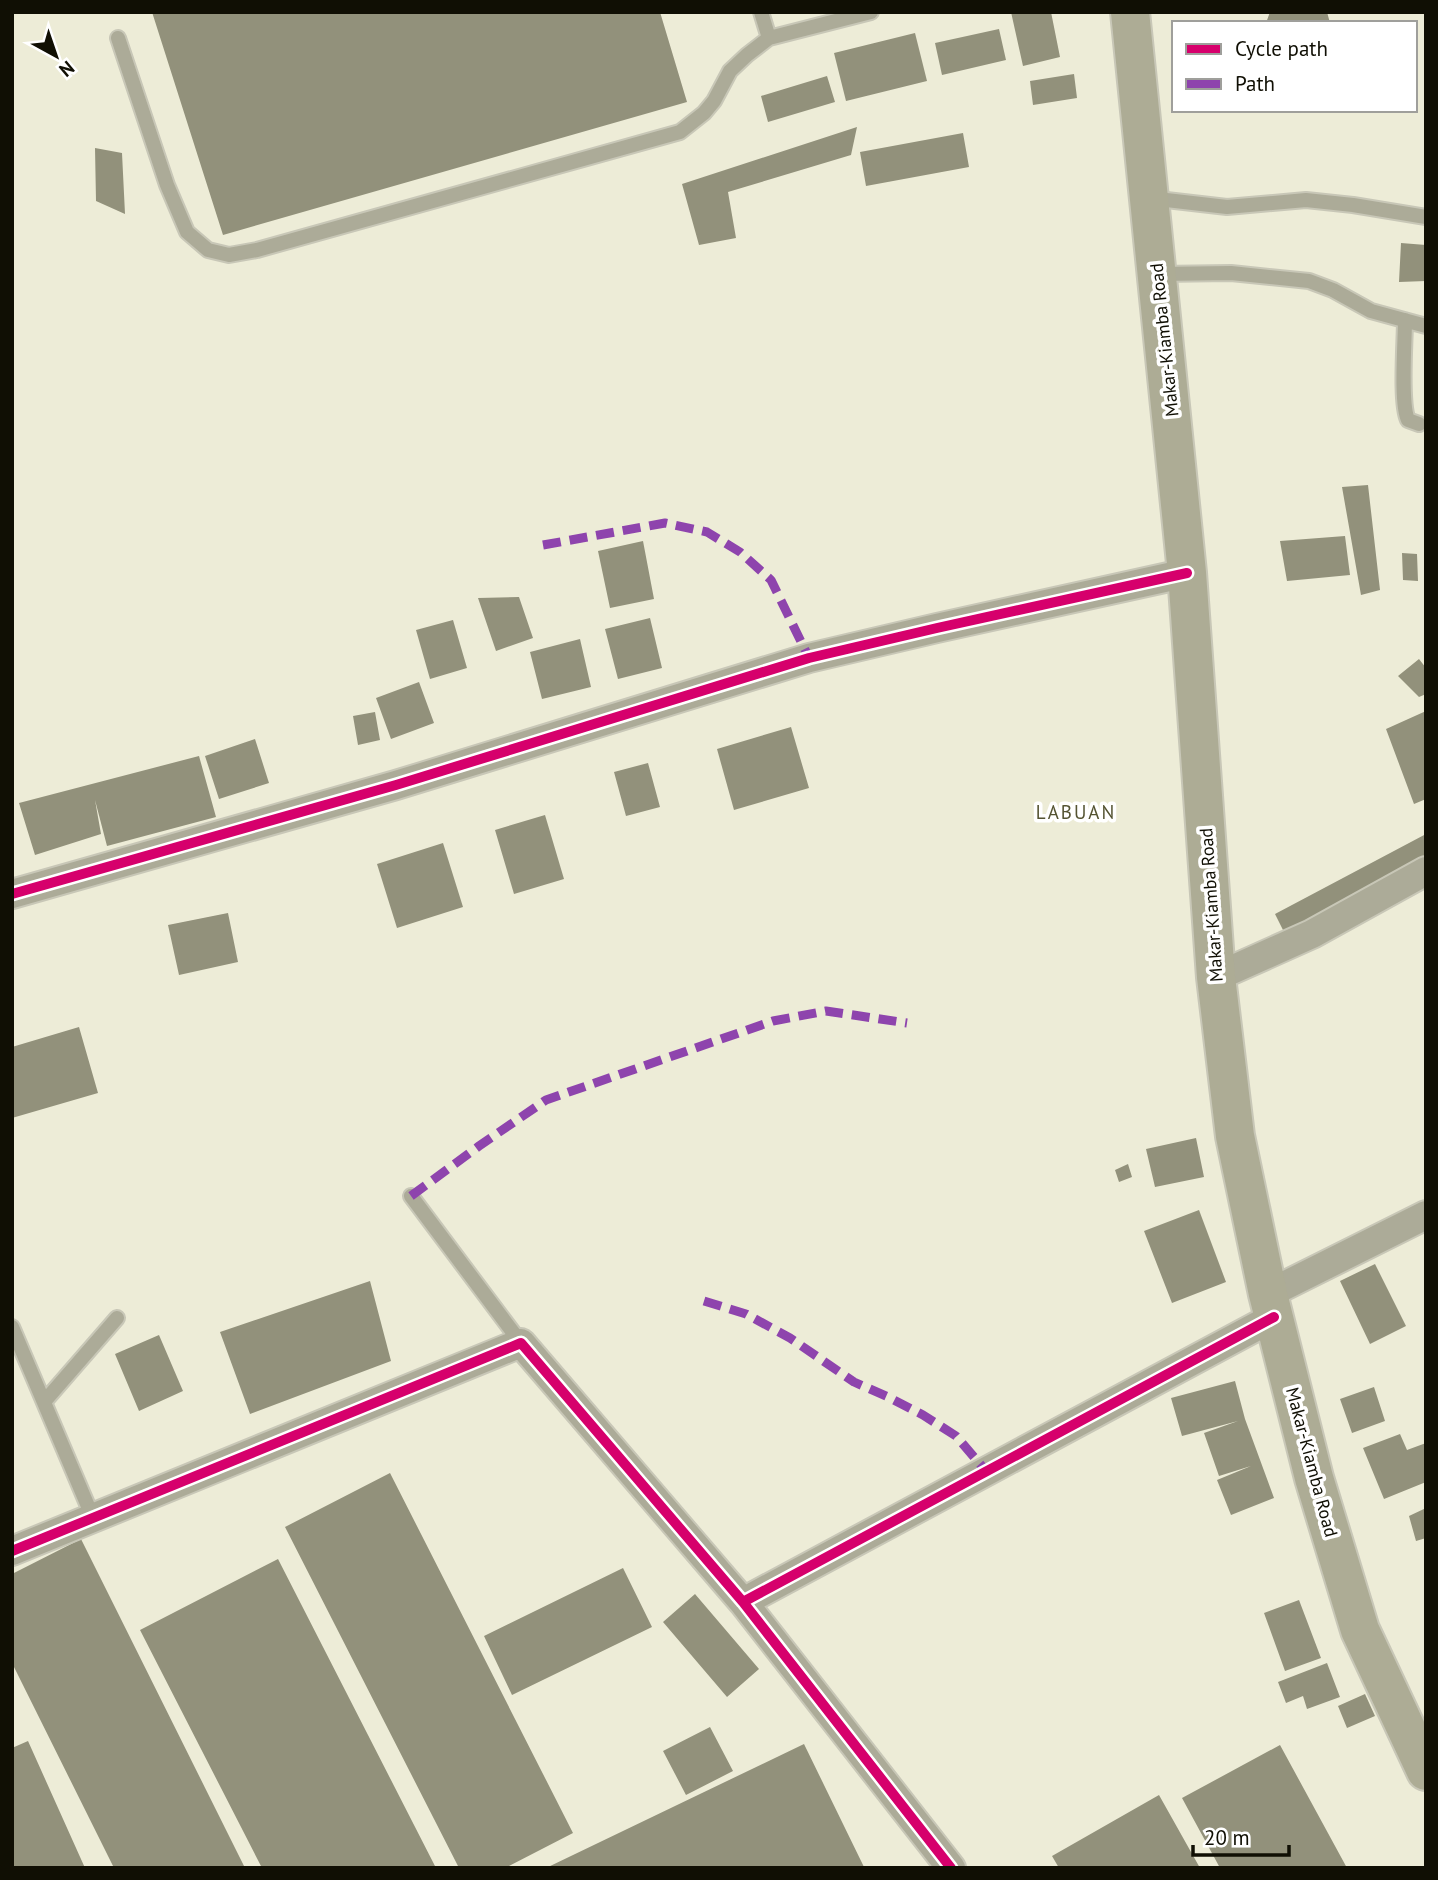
<svg xmlns="http://www.w3.org/2000/svg" width="1438" height="1880" viewBox="0 0 1438 1880" font-family="'PT Sans',sans-serif">
	<style>
		.building { fill: #92917b }
		.lines { fill: none; stroke-linecap: round; stroke-linejoin: round }
		.lane-casing { stroke: #c8c7b7; stroke-width: 18 }
		.street-casing { stroke: #c8c7b7; stroke-width: 32 }
		.primary-casing { stroke: #c8c7b7; stroke-width: 42 }
		.lane { stroke: #acab98; stroke-width: 14 }
		.street { stroke: #acab98; stroke-width: 28 }
		.primary { stroke: #adac95; stroke-width: 38 }
		.quiet { stroke: #8e44ad; stroke-width: 9; stroke-dasharray: 18 9; stroke-linecap: butt }
		.cycleway-casing { stroke: #fff; stroke-width: 15 }
		.cycleway { stroke: #d6006c; stroke-width: 10 }
		.labels { text-anchor: middle; dominant-baseline: central; stroke-width: 7; stroke-linejoin: round; paint-order: stroke }
		.street-label { font-size: 18px; fill: #100f04; stroke: #fff }
		.neighbourhood-label { font-size: 19px; letter-spacing: 2px; fill: #545332; stroke: #fff }
	</style>
	<rect width="100%" height="100%" fill="#edecd7"/>
	<!-- building -->
	<path class="building" d="M152,12H660L687,102L223,235Z
		M1011,12H1051L1060,57L1023,66Z
		M1270,12H1327L1330,23H1266Z
		M999,29L1006,60L942,75L935,43Z
		M915,33L927,81L846,101L834,53Z
		M1074,74L1077,98L1033,105L1030,81Z
		M827,76L835,102L768,122L761,96Z
		M857,127L851,155L728,192L736,238L699,245L682,184Z
		M963,133L969,167L866,186L860,152Z
		M95,148L122,153L125,214L96,201Z
		M1401,243L1426,245V281L1399,282Z
		M1368,485L1380,590L1361,595L1342,487Z
		M1345,536L1350,575L1287,581L1280,541Z
		M643,541L654,599L610,608L598,551Z
		M1402,553L1417,554L1418,581L1403,580Z
		M519,597L533,638L496,651L478,598Z
		M650,618L662,668L618,679L605,629Z
		M453,620L467,668L430,679L416,630Z
		M580,639L591,687L542,699L530,652Z
		M1419,659L1426,668V694L1419,697L1398,676Z
		M419,682L434,723L391,739L376,698Z
		M1426,711V799L1414,804L1386,729Z
		M375,712L380,740L358,745L353,716Z
		M791,727L809,788L734,810L717,749Z
		M255,739L269,783L219,799L205,756Z
		M199,756L216,817L107,846L95,800L101,834L35,855L19,803Z
		M648,763L660,807L626,816L614,772Z
		M545,815L564,879L514,894L495,830Z
		M1426,834V857L1284,932L1275,914Z
		M443,843L463,907L397,928L377,864Z
		M228,913L238,962L179,975L168,925Z
		M79,1027L98,1093L12,1118V1047Z
		M1196,1138L1204,1177L1155,1187L1146,1149Z
		M1128,1164L1132,1177L1119,1182L1115,1170Z
		M1199,1210L1226,1282L1172,1303L1144,1231Z
		M1375,1264L1406,1326L1370,1344L1340,1281Z
		M370,1281L391,1361L250,1414L220,1332Z
		M159,1335L183,1391L139,1411L115,1354Z
		M1235,1381L1245,1419L1274,1498L1231,1515L1217,1480L1251,1466L1219,1476L1204,1433L1238,1421L1182,1436L1171,1398Z
		M1374,1387L1385,1421L1352,1433L1340,1399Z
		M1400,1434L1407,1450L1426,1443V1482L1384,1499L1363,1448Z
		M390,1473L573,1833L505,1868H459L285,1527Z
		M1426,1508V1538L1416,1541L1409,1516Z
		M81,1539L245,1868H114L12,1663V1574Z
		M278,1559L436,1868H262L140,1630Z
		M623,1568L652,1627L512,1695L484,1636Z
		M695,1594L759,1669L727,1697L663,1622Z
		M1299,1600L1321,1658L1285,1671L1264,1613Z
		M1327,1663L1340,1697L1307,1709L1303,1696L1286,1703L1278,1682Z
		M1365,1694L1375,1716L1347,1728L1338,1706Z
		M710,1727L733,1771L686,1795L663,1751Z
		M28,1741L85,1868H12V1748Z
		M804,1744L864,1867L862,1868H546Z
		M1280,1745L1347,1868H1220L1182,1798Z
		M1159,1795L1200,1868H1059L1052,1856Z"/>
	<g class="lines">
		<!-- lane casing -->
		<g class="lane-casing">
			<path id="lane" d="M761,12L769,38
				M118,38L167,185L187,232L208,250L229,255L257,250L680,132L704,113L714,101L730,71L747,55L769,38L871,12
				M1149,198L1227,207L1306,200L1353,205L1426,217
				M1158,274L1231,273L1309,281L1333,290L1371,311L1426,326
				M1405,320C1405,342 1400,403 1408,420L1419,424
				M411,1196L521,1343
				M12,1327L93,1518
				M44,1402L117,1318"/>
		</g>
		<!-- street casing -->
		<g class="street-casing">
			<path id="street" d="M12,894L396,785L809,658L937,628L1187,573
				M1216,977L1312,934L1426,871
				M1268,1294L1426,1215
				M12,1551L521,1343L743,1602L951,1868
				M743,1602L1274,1317"/>
		</g>
		<!-- primary casing -->
		<g class="primary-casing">
			<path id="primary" d="M1130,12L1187,573L1216,977L1235,1136L1268,1294L1314,1478L1360,1630L1426,1771"/>
		</g>
		<!-- lane -->
		<use href="#lane" class="lane"/>
		<!-- street -->
		<use href="#street" class="street"/>
		<!-- primary -->
		<use href="#primary" class="primary"/>
		<!-- quiet -->
		<path class="quiet" d="M543,545L665,523L707,532L740,552L771,580L809,658
			M411,1196L479,1146L546,1100L773,1021L826,1011L907,1023
			M704,1301L746,1314L790,1338L854,1382L888,1397L923,1415L956,1436L986,1471"/>
		<!-- cycleway casing -->
		<g class="cycleway-casing">
			<path id="cycleway" d="M12,894L396,785L809,658L937,628L1187,573
				M12,1551L521,1343L743,1602L951,1868
				M743,1602L1274,1317"/>
		</g>
		<!-- cycleway -->
		<use href="#cycleway" class="cycleway"/>
	</g>
	<g class="labels">
		<!-- street labels -->
		<g class="street-label">
			<text transform="translate(1164 340) rotate(-96)">Makar-Kiamba Road</text>
			<text transform="translate(1211 905) rotate(-94)">Makar-Kiamba Road</text>
			<text transform="translate(1312 1462) rotate(75)">Makar-Kiamba Road</text>
		</g>
		<!-- neighbourhood labels -->
		<g class="neighbourhood-label">
			<text x="1076" y="812">LABUAN</text>
		</g>
	</g>
	<!-- border -->
	<rect width="1438" height="1880" fill="none" stroke="#100f04" stroke-width="28"/>
	<!-- legend -->
	<rect x="1172" y="21" width="245" height="91" fill="#ffffff" stroke="#9f9f9b" stroke-width="2"/>
	<rect x="1186" y="44" width="35" height="10" fill="#d6006c" stroke="#9f9f9b" stroke-width="2"/>
	<text x="1235" y="56" font-size="21" fill="#100f04">Cycle path</text>
	<rect x="1186" y="79" width="35" height="10" fill="#8e44ad" stroke="#9f9f9b" stroke-width="2"/>
	<text x="1235" y="91" font-size="21" fill="#100f04">Path</text>
	<!-- north arrow -->
	<g transform="translate(56 56) rotate(140)" stroke="#ffffff" stroke-width="5" paint-order="stroke">
	<path d="M0-5L12 26L0 18L-12 26Z" fill="#100f04"/>
	<text y="-10" font-size="19" font-weight="bold" text-anchor="middle" fill="#100f04">N</text>
	</g>
	<!-- scale -->
	<path d="M1193 1845v10h96v-10" fill="none" stroke="#100f04" stroke-width="3.5"/>
	<text x="1204" y="1845" font-size="21" fill="#100f04" stroke="#ffffff" stroke-width="5" paint-order="stroke">20 m</text>
</svg>
